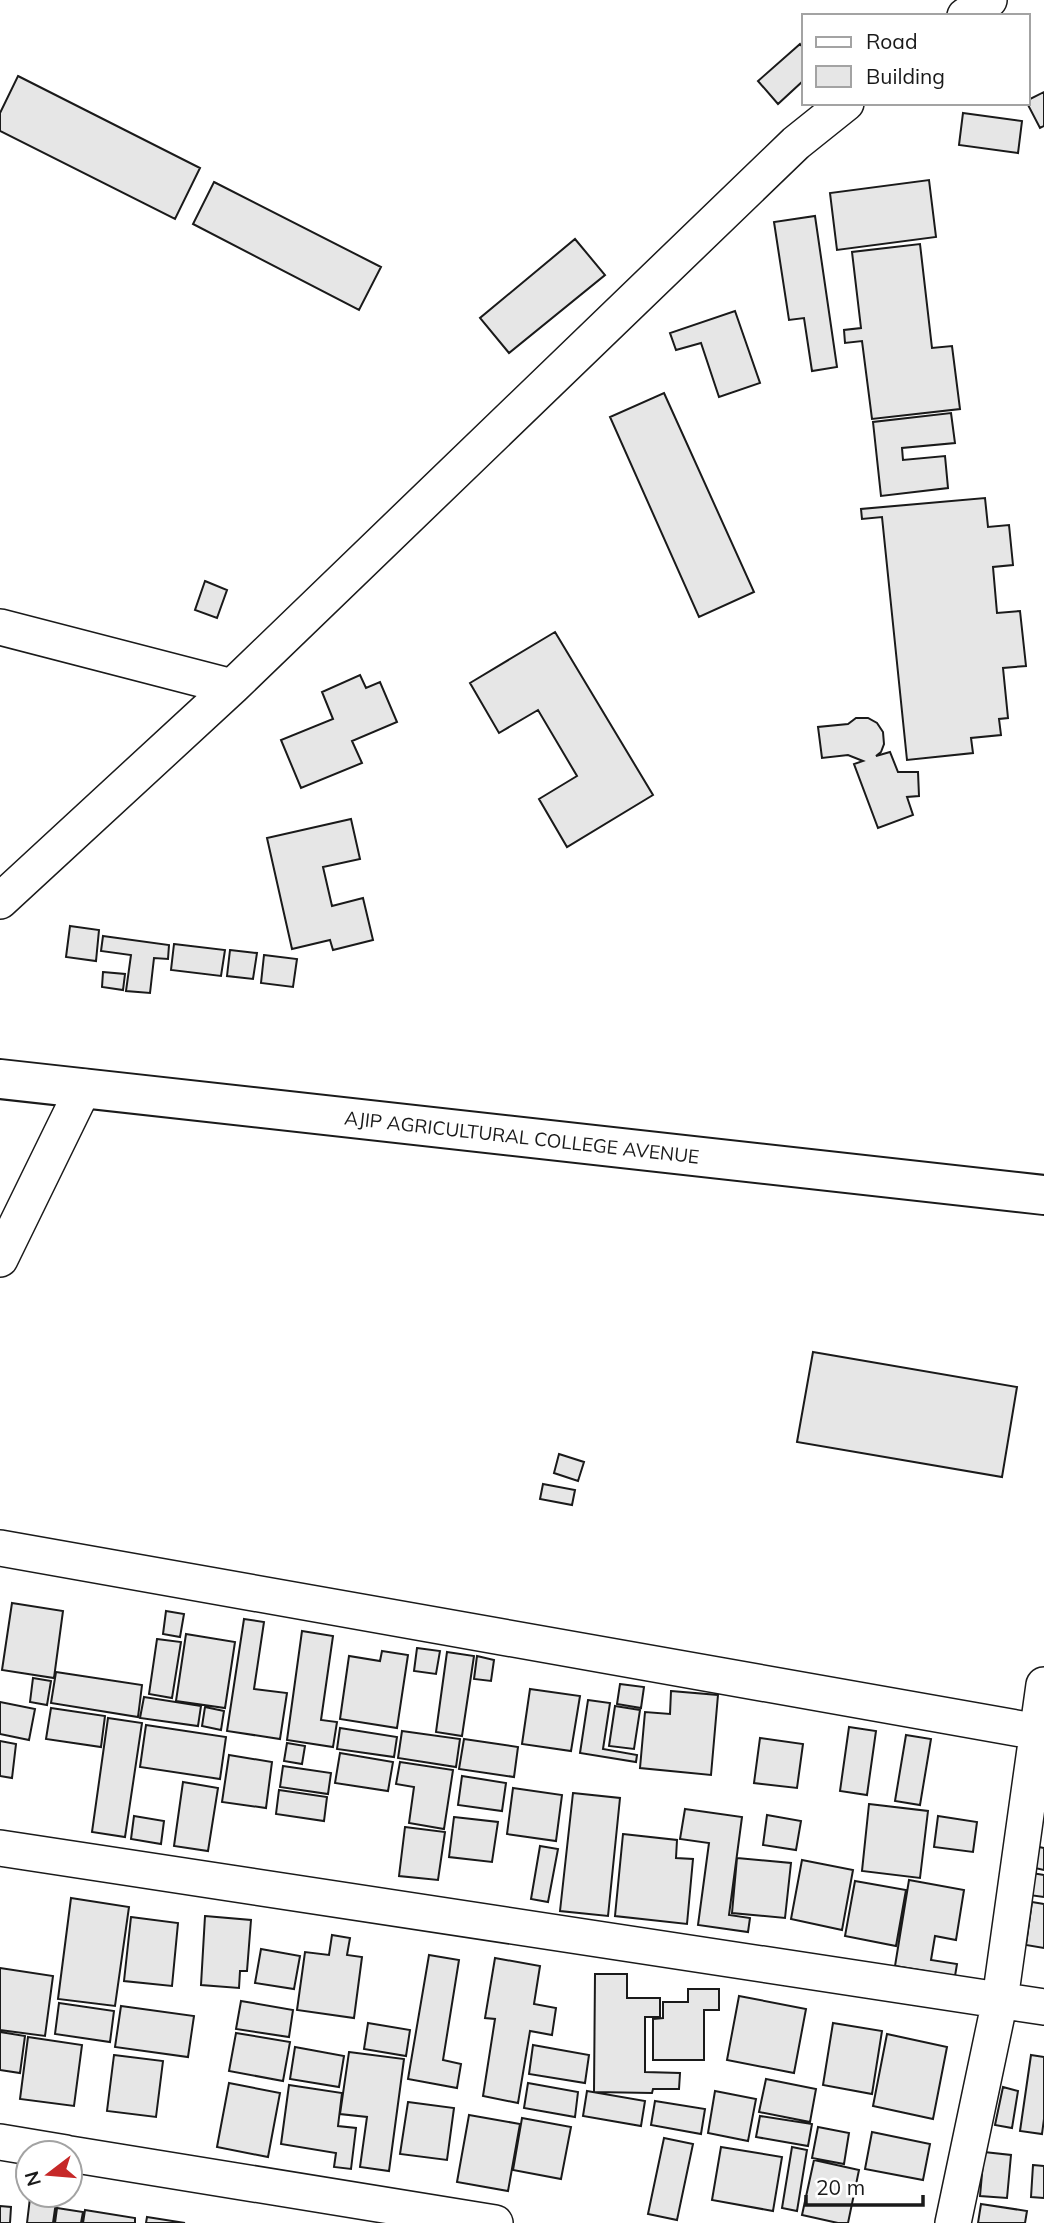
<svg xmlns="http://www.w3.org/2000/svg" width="1044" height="2223" viewBox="0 0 1044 2223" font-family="Mulish,sans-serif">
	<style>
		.building { fill: #e6e6e6; stroke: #1a1a1a; stroke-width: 2 }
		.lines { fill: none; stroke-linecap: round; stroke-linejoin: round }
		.street-casing { stroke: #1a1a1a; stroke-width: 38 }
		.primary-casing { stroke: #1a1a1a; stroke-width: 42 }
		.street { stroke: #fff; stroke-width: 35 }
		.primary { stroke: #fff; stroke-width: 38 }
		.labels { text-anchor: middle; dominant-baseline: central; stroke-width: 5; stroke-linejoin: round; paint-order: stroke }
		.street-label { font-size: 19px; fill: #1a1a1a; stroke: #fff }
	</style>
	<rect width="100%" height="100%" fill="#fff"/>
	<!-- building -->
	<path class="building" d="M800,44L804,49V80L778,104L758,81Z
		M18,76L200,168L175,219L0,131V113Z
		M1044,92V126L1040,128L1027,103L1028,100Z
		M963,113L1022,121L1018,153L959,145Z
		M929,180L936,237L837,250L830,193Z
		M214,182L381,267L359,310L193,224Z
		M815,216L837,367L812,371L804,318L789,320L774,222Z
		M575,239L605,275L509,353L480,318Z
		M920,244L932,348L952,346L960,409L872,419L862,341L845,343L844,330L861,328L852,252Z
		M735,311L760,383L719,397L701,343L676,350L670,333Z
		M664,393L754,592L699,617L610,417Z
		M951,413L955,443L902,448L903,460L945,456L948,488L881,496L873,422Z
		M985,498L988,527L1009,525L1013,565L993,567L997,613L1020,611L1026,666L1003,668L1008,718L999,719L1001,735L971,738L973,753L907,760L882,517L862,519L861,509Z
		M205,581L227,590L217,618L195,610Z
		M555,632L653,795L567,847L539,799L577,776L538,710L499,733L470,683Z
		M360,675L366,688L380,682L397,722L352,741L362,763L301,788L281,740L333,719L322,692Z
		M856,718H868L877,723L883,732L884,744L881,752L876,756L890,752L898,772H918L919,796L907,797L913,815L878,828L854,764L863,761L848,755L822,758L818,727L848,724Z
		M351,819L360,859L323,867L332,906L363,898L373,940L333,950L330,940L292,949L267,838Z
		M70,926L99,930L96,961L66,957Z
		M103,936L169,945L168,959L154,958L150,993L126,991L131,955L101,951Z
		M174,944L225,950L221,976L171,970Z
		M230,950L257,953L253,979L227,976Z
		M264,955L297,959L293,987L261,983Z
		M103,972L125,974L123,990L102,987Z
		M813,1352L1017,1387L1002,1477L797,1442Z
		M559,1454L584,1462L578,1481L554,1473Z
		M543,1484L575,1490L572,1505L540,1499Z
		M12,1603L63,1611L54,1678L2,1670Z
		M166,1611L184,1614L180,1637L163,1634Z
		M244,1619L264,1622L254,1689L287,1693L280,1739L227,1731Z
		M302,1631L333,1636L321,1720L337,1722L333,1747L287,1740Z
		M186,1634L235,1642L225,1708L176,1701Z
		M157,1639L181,1642L172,1698L149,1694Z
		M417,1648L440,1651L436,1674L414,1671Z
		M382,1651L408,1655L397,1728L340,1719L349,1656L380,1661Z
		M447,1652L474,1656L462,1736L436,1732Z
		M477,1656L494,1660L491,1681L474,1679Z
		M56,1672L142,1685L138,1717L51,1703Z
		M33,1678L51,1681L47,1705L30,1702Z
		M620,1684L644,1687L641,1708L617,1704Z
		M530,1689L580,1696L571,1751L522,1744Z
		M671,1691L718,1695L711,1775L640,1768L645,1712L670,1714Z
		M144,1697L201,1706L198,1726L140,1718Z
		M588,1700L610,1703L603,1749L637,1755L636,1762L580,1753Z
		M0,1702L35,1709L29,1740L0,1734Z
		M615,1706L640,1710L634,1749L609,1746Z
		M205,1707L224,1711L221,1730L202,1726Z
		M51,1708L105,1716L101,1747L46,1739Z
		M108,1718L142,1723L125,1837L92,1832Z
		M146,1725L226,1737L220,1779L140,1767Z
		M849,1727L876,1731L867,1795L840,1791Z
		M340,1728L397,1737L394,1757L337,1749Z
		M402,1731L460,1739L456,1767L398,1758Z
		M906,1735L931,1739L920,1805L895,1801Z
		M760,1738L803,1744L797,1788L754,1783Z
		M464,1739L518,1747L514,1777L459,1769Z
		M0,1741L16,1744L12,1778L0,1776Z
		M287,1743L305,1746L302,1764L284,1761Z
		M340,1753L393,1762L388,1791L335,1783Z
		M229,1755L272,1762L266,1808L222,1802Z
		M400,1762L453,1770L444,1829L409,1823L414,1787L396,1784Z
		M283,1766L331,1773L328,1794L280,1787Z
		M462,1776L506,1783L502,1811L458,1805Z
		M183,1782L218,1788L208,1851L174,1846Z
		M513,1788L562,1795L556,1841L507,1834Z
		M279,1790L327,1797L324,1821L276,1814Z
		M573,1793L620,1798L608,1916L560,1911Z
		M869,1804L928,1811L920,1878L862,1871Z
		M685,1809L742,1817L729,1915L750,1918L748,1932L698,1925L709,1843L680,1839Z
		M767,1815L801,1821L796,1850L763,1845Z
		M134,1816L164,1821L161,1844L131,1839Z
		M938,1816L977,1822L973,1852L934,1847Z
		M454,1817L498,1822L492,1862L449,1857Z
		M405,1827L445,1832L438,1880L399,1876Z
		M623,1834L677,1840L676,1858L693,1859L687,1924L615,1916Z
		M540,1846L558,1849L548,1902L531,1899Z
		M1039,1847L1044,1848V1870L1035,1868Z
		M737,1858L791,1863L785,1918L732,1913Z
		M802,1860L853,1870L842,1930L791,1919Z
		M1032,1873L1044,1875V1897L1029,1895Z
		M909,1880L964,1890L956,1940L935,1936L931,1960L957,1964L955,1976L895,1966Z
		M855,1881L906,1890L896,1946L845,1936Z
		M71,1898L129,1907L115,2006L58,1999Z
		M1032,1902L1044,1904V1948L1026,1945Z
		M205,1916L251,1920L247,1971H240L239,1988L201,1985Z
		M131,1917L178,1923L172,1986L124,1981Z
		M332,1935L350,1938L347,1955L362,1957L354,2018L297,2010L305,1952L329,1955Z
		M261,1949L300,1956L294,1989L255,1983Z
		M429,1955L459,1960L443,2060L461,2064L457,2088L408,2079Z
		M495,1958L540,1966L534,2004L556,2008L552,2035L530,2031L518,2103L483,2096L495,2019L485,2018Z
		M0,1968L53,1976L45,2036L0,2030Z
		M595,1974H627V1998H660V2017H645V2072L680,2073L679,2089H653L652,2093L594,2092Z
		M688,1989H719V2010H704V2060H653V2019L663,2018V2002H688Z
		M739,1996L806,2009L794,2073L727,2060Z
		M241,2001L293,2010L289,2037L236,2029Z
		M59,2003L114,2011L110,2042L55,2034Z
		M121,2006L194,2016L188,2057L115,2047Z
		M368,2023L410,2030L406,2056L364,2049Z
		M833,2023L882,2031L872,2094L823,2085Z
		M0,2032L25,2036L20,2073L0,2070Z
		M236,2033L290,2042L283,2081L229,2071Z
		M887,2034L947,2047L933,2119L873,2106Z
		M28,2037L82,2045L74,2106L20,2099Z
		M533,2045L589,2055L585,2083L529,2074Z
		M295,2047L344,2056L339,2087L290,2079Z
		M349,2052L404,2059L389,2171L360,2167L367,2117L340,2114Z
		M114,2055L163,2061L156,2117L107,2111Z
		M1031,2055L1044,2057V2119L1042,2134L1020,2131Z
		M766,2079L816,2089L810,2122L759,2112Z
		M229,2083L280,2093L268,2157L217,2147Z
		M528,2083L578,2092L575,2117L524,2108Z
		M289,2085L342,2093L338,2126L356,2128L351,2169L334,2167L336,2153L281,2144Z
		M1003,2087L1018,2091L1012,2128L995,2125Z
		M587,2091L645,2101L641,2126L583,2116Z
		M715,2091L756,2099L748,2141L708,2133Z
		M655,2101L705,2109L701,2134L651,2125Z
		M408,2102L454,2108L447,2160L400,2154Z
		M469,2115L520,2124L508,2191L457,2182Z
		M760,2116L812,2124L808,2146L756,2137Z
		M522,2118L571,2127L561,2179L513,2170Z
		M818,2127L849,2133L844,2164L812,2158Z
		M872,2132L930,2144L923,2180L865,2169Z
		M664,2138L693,2144L677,2220L648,2214Z
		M721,2147L782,2157L773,2211L712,2200Z
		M792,2147L807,2150L797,2211L782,2208Z
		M984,2152L1011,2155L1007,2198L980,2196Z
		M814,2160L859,2170L848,2223H838L802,2215Z
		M1033,2165L1044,2166V2198L1031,2197Z
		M30,2198L56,2202L53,2223H27Z
		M981,2204L1027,2211L1025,2223H978Z
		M0,2206L11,2207L10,2223H0Z
		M57,2208L83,2212L81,2223H55Z
		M85,2210L135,2218V2223H83Z
		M147,2217L185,2223H146Z"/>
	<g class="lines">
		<!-- street casing -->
		<g class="street-casing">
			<path id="street" d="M965,16L989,0
				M0,627L232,687
				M0,901L232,687L796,143L846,103
				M0,1259L84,1087
				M0,1548L1044,1733
				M0,1848L1044,2007
				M0,2142L66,2153
				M70,2154L495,2223
				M953,2223L1000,2000L1044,1685"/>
		</g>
		<!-- primary casing -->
		<g class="primary-casing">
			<g id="primary">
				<path id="s1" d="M0,1079L1044,1195"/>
			</g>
		</g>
		<!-- street -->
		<use href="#street" class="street"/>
		<!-- primary -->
		<use href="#primary" class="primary"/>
	</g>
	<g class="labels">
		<!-- street labels -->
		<g class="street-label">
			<text stroke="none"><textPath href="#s1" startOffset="525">AJIP AGRICULTURAL COLLEGE AVENUE</textPath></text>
		</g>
	</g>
	<!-- legend -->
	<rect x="802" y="14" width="228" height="91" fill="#ffffff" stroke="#a3a3a3" stroke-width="2"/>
	<rect x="816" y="37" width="35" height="10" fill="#ffffff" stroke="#a3a3a3" stroke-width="2"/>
	<text x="866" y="49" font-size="21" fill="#1a1a1a">Road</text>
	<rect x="816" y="66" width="35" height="21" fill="#e6e6e6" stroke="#a3a3a3" stroke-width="2"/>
	<text x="866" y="84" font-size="21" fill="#1a1a1a">Building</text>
	<!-- north arrow -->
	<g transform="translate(49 2174) rotate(254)"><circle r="33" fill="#ffffff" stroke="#a3a3a3" stroke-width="2"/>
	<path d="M0-5L12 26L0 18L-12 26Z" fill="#c62828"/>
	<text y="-10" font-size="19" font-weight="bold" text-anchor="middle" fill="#1a1a1a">N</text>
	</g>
	<!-- scale -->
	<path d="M806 2195v10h117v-10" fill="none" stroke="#1a1a1a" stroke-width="3.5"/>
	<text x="816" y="2195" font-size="21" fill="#1a1a1a" stroke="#ffffff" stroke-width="5" paint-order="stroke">20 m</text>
</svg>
